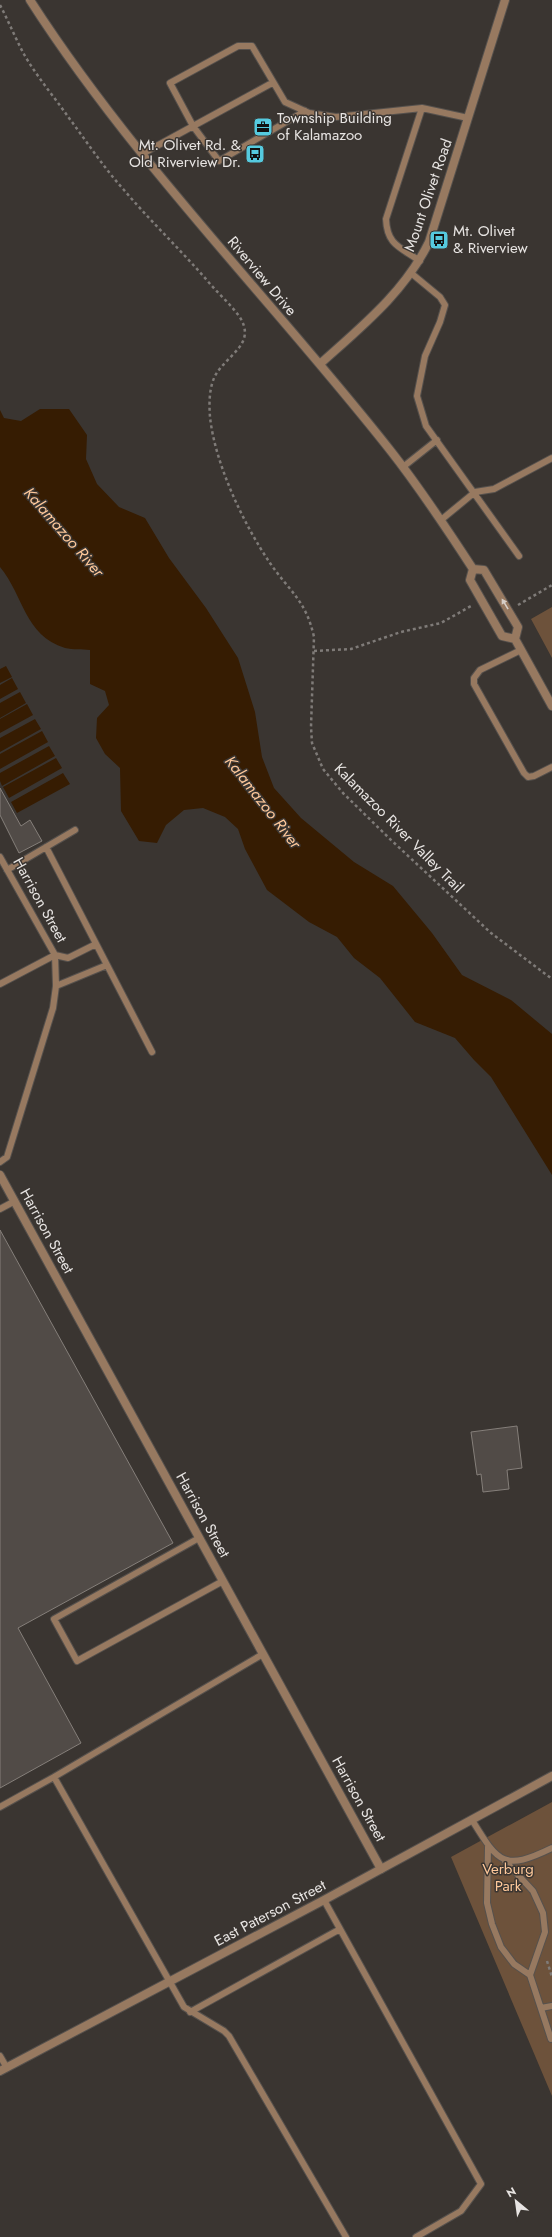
<svg xmlns="http://www.w3.org/2000/svg" width="552" height="2237" viewBox="0 0 552 2237" font-family="Jost,sans-serif">
	<style>
		.green { fill: #6d523b }
		.water { fill: #361c02 }
		.building { fill: #514b47; stroke: #857f7a }
		.lines { fill: none; stroke-linecap: round; stroke-linejoin: round }
		.service-casing { stroke: #56514d; stroke-width: 8 }
		.minor-casing { stroke: #56514d; stroke-width: 10 }
		.tertiary-casing { stroke: #56514d; stroke-width: 10 }
		.path { stroke: #7f7b78; stroke-width: 2.5; stroke-dasharray: 3 3; stroke-linecap: butt }
		.service { stroke: #977960; stroke-width: 6 }
		.minor { stroke: #977960; stroke-width: 8 }
		.tertiary { stroke: #977960; stroke-width: 8 }
		.oneway { fill: #d7cfc8 }
		.labels { text-anchor: middle; dominant-baseline: central; stroke-width: 3; stroke-linejoin: round; paint-order: stroke }
		.poi-label { font-size: 15px; fill: #e7e4e2; stroke: #3a3531; text-anchor: start }
		.street-label { font-size: 15px; fill: #e7e4e2; stroke: #3a3531 }
		.park-label { font-size: 15px; fill: #fec89a; stroke: #3a3531 }
		.water-label { font-size: 16px; font-style: italic; fill: #fec89a; stroke: #3a3531 }
	</style>
	<rect width="100%" height="100%" fill="#3a3531"/>
	<!-- green -->
	<path class="green" d="M552,607V658L531,619Z
		M552,1802V2096L451,1857Z"/>
	<!-- water -->
	<path class="water" d="M40,409H69L87,435L86,459L97,484L119,507L145,518L169,558L206,608L238,658L255,712L262,757L274,788L301,818L354,862L393,886L432,933L462,975L511,1000L552,1034V1175L491,1077L474,1060L455,1038L415,1022L380,978L354,958L337,937L309,922L267,890L245,849L238,829L225,817L203,808L184,810L166,825L157,843L139,841L121,811L120,768L105,754L96,738L97,718L109,705L105,691L90,684V650C82,649 73,650 65,648C24,635 24,596 0,567V410L4,418L21,421Z
		M6,666L12,677L0,683V669Z
		M12,678L18,689L0,699V685Z
		M20,692L26,703L0,718V703Z
		M27,704L33,715L0,733V719Z
		M35,719L41,729L0,752V738Z
		M42,731L48,742L0,769V754Z
		M49,746L55,756L2,786L0,781V773Z
		M56,758L62,768L9,798L3,787Z
		M63,773L70,784L17,813L11,802Z"/>
	<!-- building -->
	<path class="building" d="M0,788L21,826L30,820L42,841L19,853L0,815Z
		M0,1230L173,1543L18,1628L81,1743L0,1788Z
		M517,1426L522,1468L507,1470L509,1489L483,1492L481,1474L477,1475L471,1432Z"/>
	<g class="lines">
		<!-- service casing -->
		<g class="service-casing">
			<path id="service" d="M305,111L219,161L193,126L170,83L238,46H252L285,102L309,113L336,117L422,108
				M142,154L272,83
				M420,261C400,247 387,245 386,219L422,108L468,118
				M411,273L440,297L445,305L440,322L425,356L417,396L426,426L519,556
				M403,467L437,440
				M441,520L475,492L494,489L552,458
				M521,650L480,670L474,678V684L524,773L528,777L534,776L552,767
				M46,847L152,1052
				M0,857L55,955L56,986L53,1008L7,1157L0,1162
				M7,870L75,830
				M0,984L55,955L68,958L96,944
				M56,986L107,965
				M0,1209L15,1201
				M199,1538L54,1619L77,1661L223,1581
				M263,1654L54,1777L184,2007L224,2031L229,2036L346,2237
				M0,1807L54,1777
				M472,1820C498,1862 503,1872 552,1848
				M488,1847L487,1903L492,1924L501,1947L514,1964L530,1975L551,2039
				M505,1861L533,1891L543,1913L545,1932L530,1975
				M324,1900L481,2184L461,2211L416,2237
				M541,2008L552,2006
				M190,2012L340,1929
				M0,2056L7,2068"/>
		</g>
		<!-- minor casing -->
		<g class="minor-casing">
			<path id="minor" d="M0,1175L381,1869"/>
		</g>
		<!-- tertiary casing -->
		<g class="tertiary-casing">
			<path id="tertiary" d="M30,0C134,162 271,299 390,450C420,488 447,529 473,569
				M320,364C361,327 404,293 429,242L505,0
				M473,569L484,570L518,627L515,639L552,706
				M473,569L470,580L502,636L515,639
				M0,2071L324,1900L552,1776"/>
		</g>
		<!-- path -->
		<path class="path" d="M0,5C9,22 16,40 25,56C38,78 55,98 69,118C87,142 104,168 124,190C152,223 183,252 211,285C220,295 231,305 239,316C258,344 226,355 215,376C209,388 209,404 210,417C215,464 244,525 270,563C289,591 306,600 314,637L311,727L312,743L323,769L343,793L391,840L491,933L552,979
			M518,605L552,585
			M314,651L351,649L401,632L441,623L471,606
			M547,1961L552,1977"/>
		<!-- service -->
		<use href="#service" class="service"/>
		<!-- minor -->
		<use href="#minor" class="minor"/>
		<!-- tertiary -->
		<use href="#tertiary" class="tertiary"/>
	</g>
	<!-- one-way arrows -->
	<defs><path id="oneway-solid" d="M-6-.8H1V-3.2L6.5 0L1 3.2V.8H-6Z"/></defs>
	<use class="oneway" href="#oneway-solid" transform="translate(505 604) rotate(-121)"/>
	<!-- icons -->
	<defs>
		<g id="office-square" transform="scale(1)"><rect x="-9" y="-9" width="18" height="18" rx="4" fill="#55cadf" stroke="#3a3531"/><path d="M-6-3h4V-5.5h4V-3h4V5H-6ZM-1-4.5V-3h2v-1.5ZM-6 0V1H6V0Z" fill="#111"/></g>
		<g id="bus-square" transform="scale(1)"><rect x="-9" y="-9" width="18" height="18" rx="4" fill="#55cadf" stroke="#3a3531"/><path d="M-5-6H5V4H4V6H2V4H-2V6H-4V4H-5ZM-3.5-4V0h7V-4ZM-3.5 1.2v1.5H-2V1.2ZM2 1.2v1.5H3.5V1.2Z" fill="#111"/></g>
	</defs>
	<g fill-rule="evenodd">
		<use href="#office-square" x="263" y="127"/>
		<use href="#bus-square" x="255" y="154"/>
		<use href="#bus-square" x="439" y="240"/>
	</g>
	<g class="labels">
		<!-- poi labels -->
		<g class="poi-label">
			<text x="277" y="118">Township Building<tspan x="277" dy="17">of Kalamazoo</tspan></text>
			<text x="241" y="145" text-anchor="end">Mt. Olivet Rd. &amp;<tspan x="241" dy="17">Old Riverview Dr.</tspan></text>
			<text x="453" y="231">Mt. Olivet<tspan x="453" dy="17">&amp; Riverview</tspan></text>
		</g>
		<!-- street labels -->
		<g class="street-label">
			<text transform="translate(428 195) rotate(-71)">Mount Olivet Road</text>
			<text transform="translate(262 276) rotate(50)">Riverview Drive</text>
			<text transform="translate(399 828) rotate(45)">Kalamazoo River Valley Trail</text>
			<text transform="translate(40 900) rotate(61)">Harrison Street</text>
			<text transform="translate(47 1231) rotate(61)">Harrison Street</text>
			<text transform="translate(203 1515) rotate(61)">Harrison Street</text>
			<text transform="translate(359 1799) rotate(61)">Harrison Street</text>
			<text transform="translate(270 1913) rotate(-28)">East Paterson Street</text>
		</g>
		<!-- park labels -->
		<g class="park-label">
			<text x="508" y="1869">Verburg<tspan x="508" dy="17">Park</tspan></text>
		</g>
		<!-- water labels -->
		<g class="water-label">
			<text transform="translate(64 532) rotate(49)">Kalamazoo River</text>
			<text transform="translate(263 802) rotate(52)">Kalamazoo River</text>
		</g>
	</g>
	<!-- north arrow -->
	<g transform="translate(516 2201) rotate(331)" stroke="#3a3531" stroke-width="3" paint-order="stroke">
	<path d="M0-3L7 15L0 10L-7 15Z" fill="#e7e4e2"/>
	<text y="-6" font-size="11" font-weight="bold" text-anchor="middle" fill="#e7e4e2">N</text>
	</g>
</svg>
